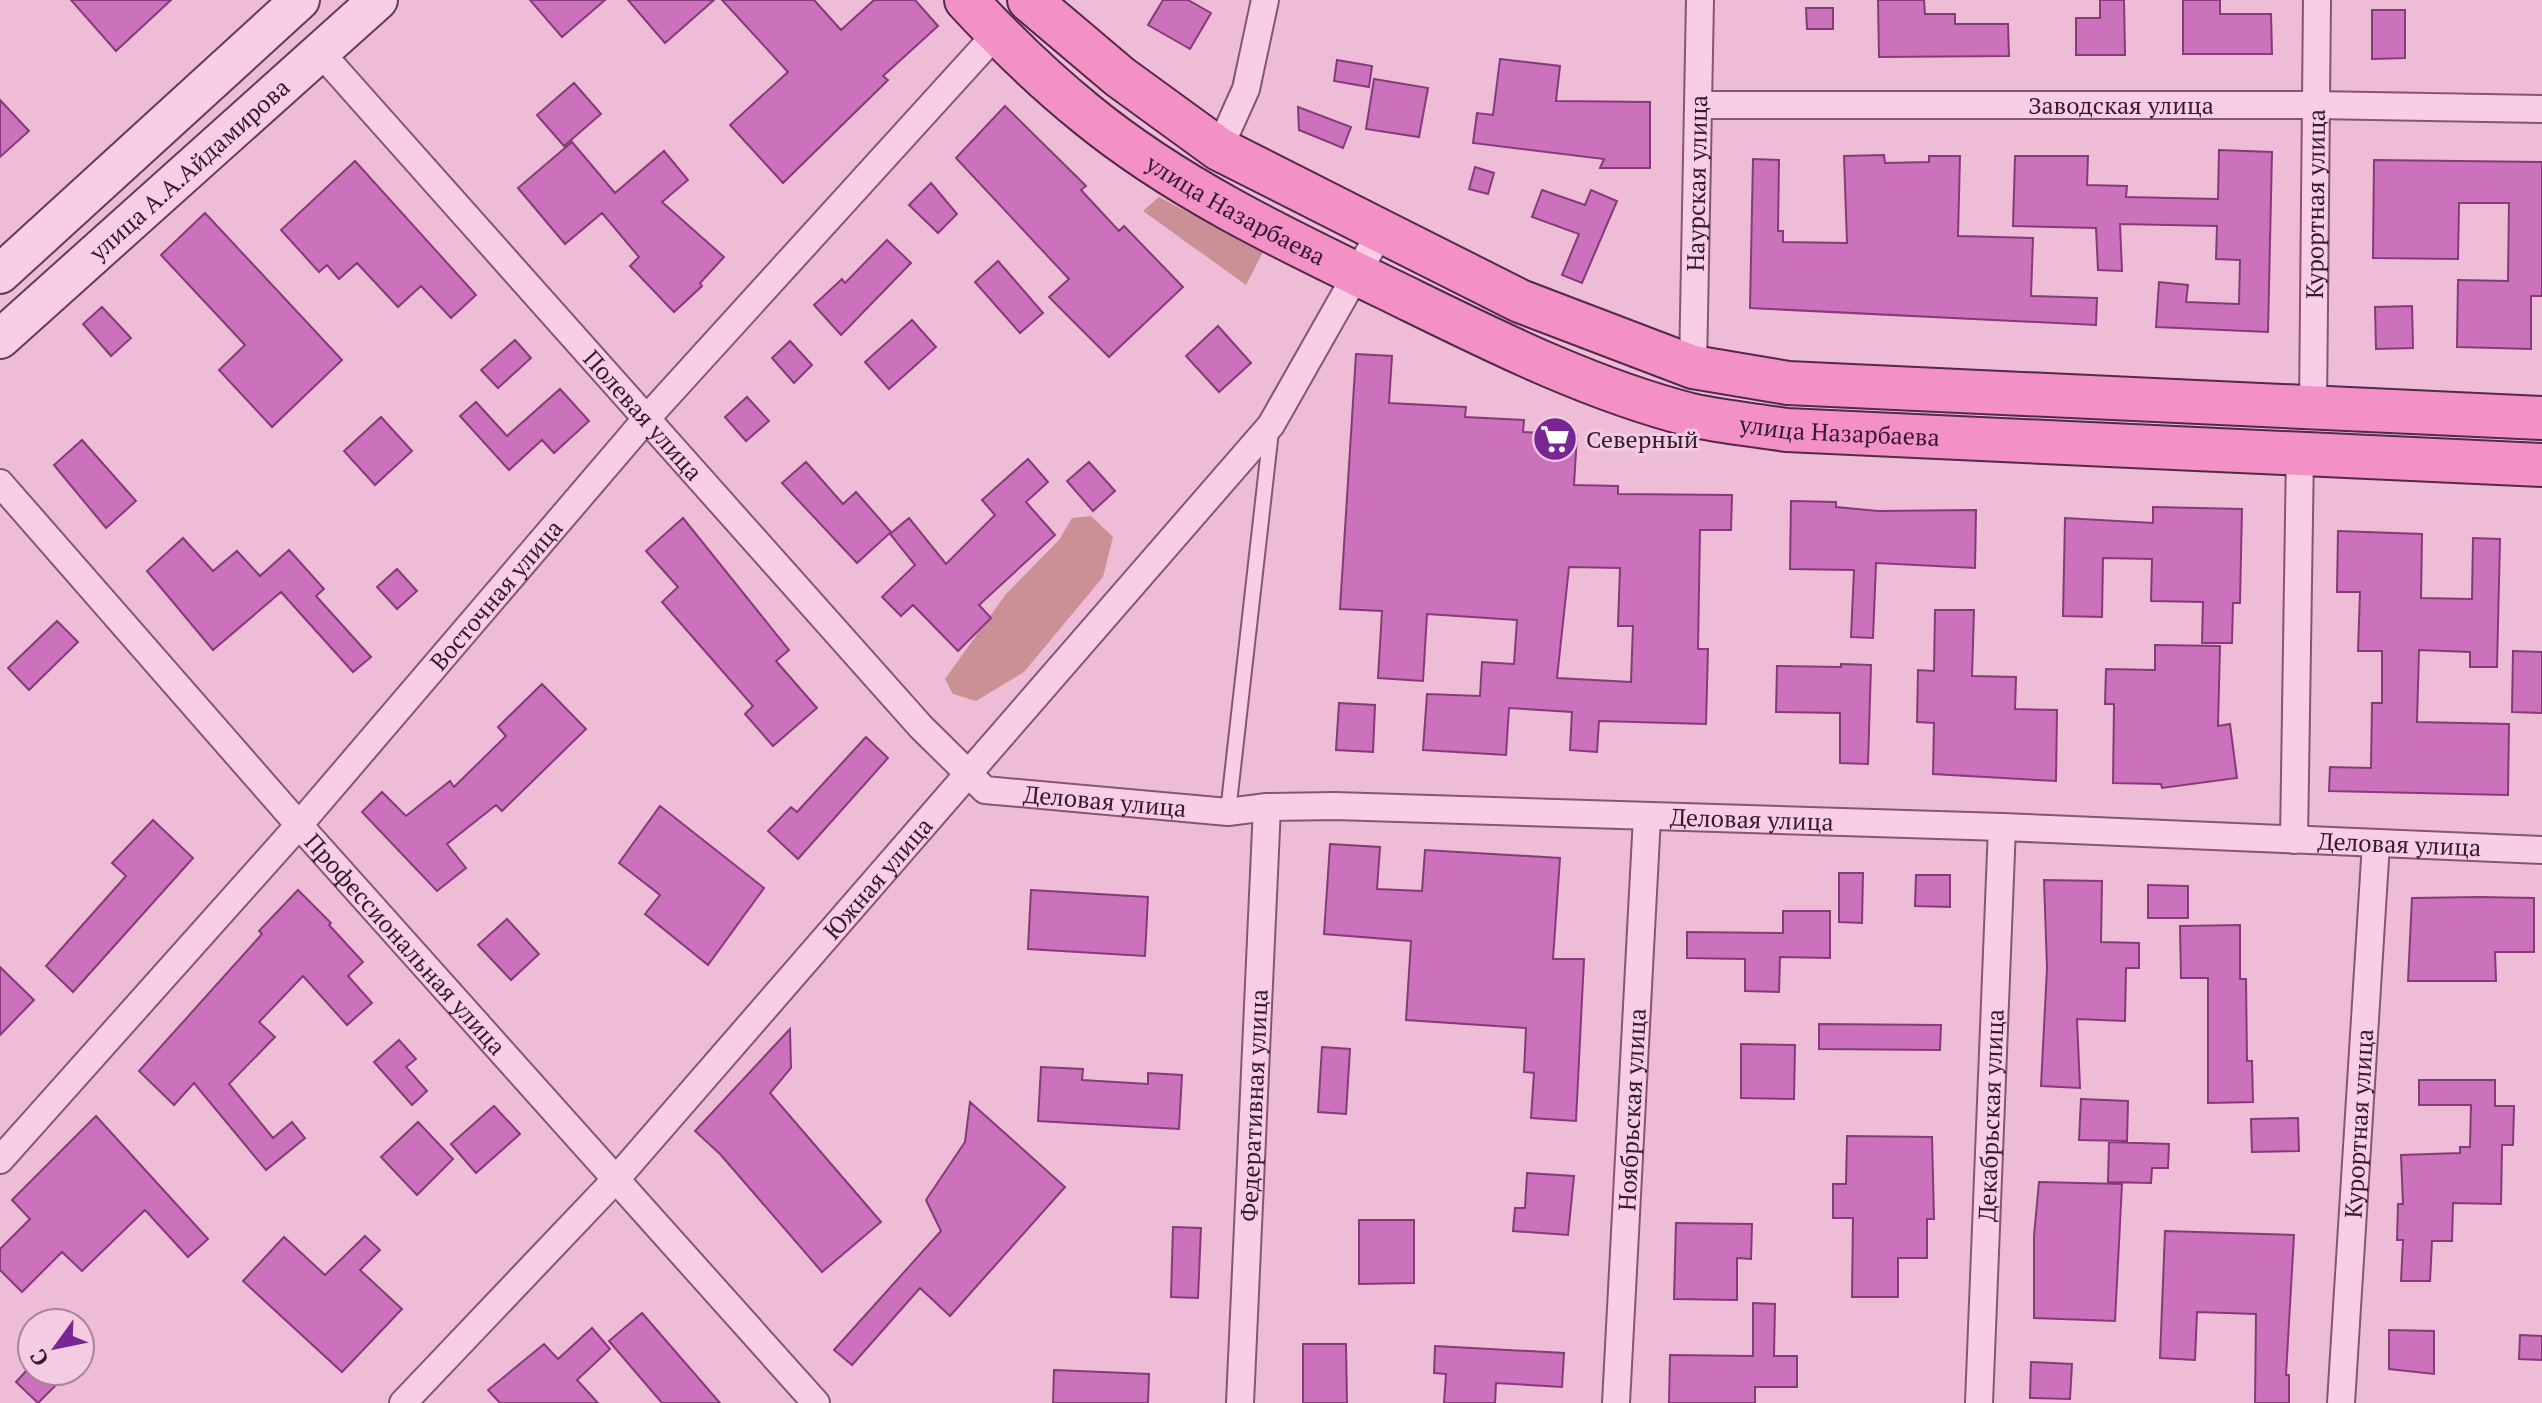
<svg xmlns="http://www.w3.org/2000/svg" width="2542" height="1403" viewBox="0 0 2542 1403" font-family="'PT Serif',serif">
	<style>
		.green { fill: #cb9096 }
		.building { fill: #cc71bb; stroke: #843b77; stroke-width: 2; fill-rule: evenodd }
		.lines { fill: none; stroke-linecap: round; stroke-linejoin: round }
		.service-casing { stroke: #855576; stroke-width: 18 }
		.minor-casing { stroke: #855576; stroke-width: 30 }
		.secondary-casing { stroke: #66395a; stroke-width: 42 }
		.primary-casing { stroke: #522a48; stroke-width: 46 }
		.service { stroke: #f9cee5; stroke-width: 14 }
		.minor { stroke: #f9cee5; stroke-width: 26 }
		.secondary { stroke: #f9cee5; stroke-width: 38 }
		.primary { stroke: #f391c6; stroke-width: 42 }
		.labels { text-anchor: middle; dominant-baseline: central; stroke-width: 6; stroke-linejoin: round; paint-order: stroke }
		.street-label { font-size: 24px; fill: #341a2d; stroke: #f5cbe1 }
		.poi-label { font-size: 24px; fill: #341a2d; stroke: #f5cbe1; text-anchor: start }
	</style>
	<rect width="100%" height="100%" fill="#eebcd6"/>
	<!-- green -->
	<path class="green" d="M1159,197L1263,252L1246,285L1143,211Z
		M1091,516L1113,537L1103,577L1024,672L976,701L953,694L945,679L1006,594L1059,540L1072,518Z"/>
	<!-- building -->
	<path class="building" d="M71,0H171L116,51Z
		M530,0H605L562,37Z
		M628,0H714L665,43Z
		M722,0H814L841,30L874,0H915L938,26L883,76L888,80L783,183L730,125L788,72Z
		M1163,0H1188L1211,13L1190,49L1148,25Z
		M1878,0H1924L1925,14H1955V24H2008L2009,56L1879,57Z
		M2100,0H2124L2125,55H2076V18H2100Z
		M2183,0H2220V14H2271L2272,54H2183Z
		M1806,8H1833V29H1807Z
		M2372,10H2405V58L2372,59Z
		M1500,59L1560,66L1556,101L1650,102V168H1600L1604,159L1473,143L1477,113L1493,115Z
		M1337,60L1372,66L1369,87L1334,81Z
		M1374,79L1428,88L1419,137L1366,129Z
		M574,83L601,114L564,146L537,115Z
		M0,100L29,131L0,157Z
		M1005,106L1086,186L1081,190L1119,231L1124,226L1183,287L1109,357L1049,297L1069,279L956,158Z
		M1298,107L1351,127L1343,148L1299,130Z
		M572,142L615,193L664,151L688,180L662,202L724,257L700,283L702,286L674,312L630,266L639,257L602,213L565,244L518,188Z
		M2219,150L2272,152L2268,332L2156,327L2159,282L2188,285L2186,302L2239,304L2240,260L2216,259L2217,226L2120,224L2122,271L2098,270L2096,228L2013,226L2015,156H2088L2087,185L2127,186L2126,197L2218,199Z
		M1884,155L1885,163L1929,162V156H1960L1958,236L2033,238L2031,296L2097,298L2096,325L1750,308L1753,159L1779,160L1778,231H1783V242L1847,243L1844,156Z
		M2374,160L2542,162V296H2531V349L2457,347L2458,280L2508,281L2509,203H2459L2458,259L2373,258Z
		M355,161L476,295L451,318L421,286L398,307L357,263L339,279L327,265L319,272L281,230Z
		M1475,167L1494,173L1488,194L1469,189Z
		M931,183L957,214L938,233L909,205Z
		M1542,190L1585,205L1591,190L1617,201L1582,283L1562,275L1579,234L1532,217Z
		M205,213L342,360L272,427L219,370L245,345L161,255Z
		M887,240L911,263L841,335L814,305L842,279L845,283Z
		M998,261L1043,313L1020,333L975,282Z
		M2412,306L2413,348L2376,349L2375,307Z
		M102,307L131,338L111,356L83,324Z
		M912,320L936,347L889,389L865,362Z
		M1218,326L1251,363L1219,392L1186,356Z
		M515,340L531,358L498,388L481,370Z
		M790,341L812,365L794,383L772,358Z
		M1356,354L1392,356L1389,403L1466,407L1465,417L1524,420L1523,432L1577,435L1574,485L1618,486V494L1732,495L1731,530H1700L1698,649H1708L1706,724L1599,721L1597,752L1570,750L1572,712L1509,708L1506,755L1423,750L1427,694L1480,696L1482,662L1514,664L1517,620L1427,614L1423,681L1378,678L1382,611L1340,609ZM1569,567L1620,568L1618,626H1633L1631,682L1557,678Z
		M560,389L589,421L554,453L542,440L509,470L460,416L476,402L507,436Z
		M747,397L769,421L746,441L725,417Z
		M381,417L412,451L375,485L344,451Z
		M82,440L136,501L106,528L54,465Z
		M1028,459L1048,482L1026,502L1055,535L979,605L991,618L958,651L913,605L901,616L882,597L915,565L890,534L909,518L946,564L995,515L982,500Z
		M806,462L843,504L856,492L891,532L857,563L782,483Z
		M1089,462L1115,491L1093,511L1067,481Z
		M1791,501L1836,502V507L1878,511L1976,510L1975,568L1876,563L1873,638L1851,637L1854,570L1790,569Z
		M2153,507L2242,509L2240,603H2233L2232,643H2202L2203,602L2151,601L2152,559L2103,558L2102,617L2063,616L2065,518L2153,523Z
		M683,518L789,650L776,661L817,708L773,746L745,714L753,706L662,602L678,587L646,551Z
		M2338,531L2422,534L2421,598L2472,599L2473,538L2500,539L2497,667H2470V652L2419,650L2417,722L2509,724L2508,795L2329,791L2330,767L2371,768L2372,703H2382V651H2358L2360,592H2337Z
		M183,538L213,571L237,551L260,576L289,550L324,589L316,596L371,657L353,672L281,592L213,650L147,571Z
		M397,569L417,591L397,609L377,587Z
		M1935,610H1974L1972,676L2016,677L2015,709L2057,710L2056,781L1933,774L1934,723L1917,722L1918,670L1934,671Z
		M57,621L78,642L29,690L8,668Z
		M2155,645L2220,646L2218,726L2230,724L2237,778L2162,788L2161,784L2113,783L2114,704H2105L2106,669L2155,670Z
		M2513,651L2542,652V713L2512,712Z
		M1841,664L1871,665L1868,764L1840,763V713L1776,712L1777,666L1841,667Z
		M542,684L586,729L502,811L496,805L447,844L466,868L437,891L362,812L382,792L406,816L450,781L454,787L506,736L498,727Z
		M1339,703L1375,705L1373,752L1336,750Z
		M866,737L888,758L798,859L768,831L791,807L797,812Z
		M660,806L764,888L708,965L645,914L660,895L619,863Z
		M153,820L193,858L73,992L46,966L126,876L112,863Z
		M1330,844L1380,847L1377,889L1422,891L1425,850L1560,858L1553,959H1584L1576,1121L1531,1118L1534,1073L1524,1072L1526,1028L1406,1020L1411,941L1324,934Z
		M1839,873H1863L1862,923L1839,922Z
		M1916,875H1950V907L1915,906Z
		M2044,880L2102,881L2101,942L2139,943V968H2126L2125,1021L2077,1019L2080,1088L2041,1086L2047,968Z
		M2148,885L2188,886V918H2148Z
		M298,890L331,923L329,925L363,962L348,976L372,1003L347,1025L303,976L259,1022L275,1037L229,1084L273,1138L292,1122L305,1138L266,1170L194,1083L174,1105L139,1071L262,934L259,931Z
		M1031,890L1148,897L1145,956L1028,949Z
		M2479,897L2534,898V952H2495L2496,981H2408L2412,898Z
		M1783,911H1830V958L1780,957L1779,992L1745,991V959L1687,958V932L1783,933Z
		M507,919L539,954L511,980L478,945Z
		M2240,925V979H2246L2247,1061H2252L2253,1102L2208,1103V978H2181L2180,926Z
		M0,967L34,1000L0,1035Z
		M1819,1024L1941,1025L1940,1050L1819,1049Z
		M790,1029L791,1068L770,1093L881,1222L822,1272L720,1154L695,1131Z
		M399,1040L416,1059L406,1067L427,1091L412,1105L374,1062Z
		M1741,1044L1795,1045L1794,1099L1741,1098Z
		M1322,1047L1350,1049L1346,1114L1318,1112Z
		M1041,1067L1083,1069L1082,1080L1148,1084V1073L1182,1075L1179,1129L1038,1121Z
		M2419,1080H2495V1106H2514L2513,1145H2502L2501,1204L2453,1203L2452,1241H2432L2430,1281H2401L2403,1240H2397L2398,1204H2403L2401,1155L2460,1153V1147H2470L2471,1105H2419Z
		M2081,1099L2128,1101L2127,1141L2079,1140Z
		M970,1102L1065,1187L950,1316L920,1288L852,1365L834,1350L941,1231L926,1200L965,1142Z
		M494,1106L520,1134L476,1173L451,1144Z
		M96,1116L208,1239L188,1257L145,1210L82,1271L62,1252L22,1292L0,1270V1249L30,1219L12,1200Z
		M2298,1118L2299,1151L2252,1152L2251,1119Z
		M418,1122L453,1159L417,1195L381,1157Z
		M1847,1136L1932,1137L1934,1219H1927V1258H1898V1297H1852L1853,1218H1833V1184H1846Z
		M2109,1142L2169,1144L2168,1168H2152L2151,1183L2108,1182Z
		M1527,1173L1574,1176L1568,1235L1513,1231L1515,1208H1525Z
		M2039,1182L2122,1184L2115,1321L2034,1318V1236Z
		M1359,1220H1414V1283L1359,1284Z
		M1676,1223L1752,1224L1751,1259L1737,1258V1300L1674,1299Z
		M1173,1227L1201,1228L1198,1298L1171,1297Z
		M2165,1231L2294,1235L2286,1375H2289V1403H2255L2256,1314L2197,1312L2195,1360L2160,1358Z
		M365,1236L380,1250L360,1270L402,1309L342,1372L243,1281L284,1237L325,1275Z
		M1753,1303L1775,1304L1774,1356H1797V1387H1755V1403H1669L1670,1355L1753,1356Z
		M642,1313L720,1403H662L609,1341Z
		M592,1328L610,1349L577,1380L598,1403H500L488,1390L544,1344L558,1359Z
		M2389,1330L2434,1331V1374L2389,1369Z
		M2520,1335L2542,1336V1360L2519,1359Z
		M1303,1344H1346L1347,1403H1303Z
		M1435,1346L1564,1353L1562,1387L1496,1383L1495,1403H1444L1446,1374L1434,1373Z
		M2031,1362L2072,1364L2070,1399L2030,1398Z
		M1054,1370L1149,1374L1148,1403H1053Z
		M26,1371H70L38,1403L16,1382Z"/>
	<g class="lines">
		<!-- service casing -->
		<g class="service-casing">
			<path id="service" d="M1228,812L1271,431"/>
		</g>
		<!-- minor casing -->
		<g class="minor-casing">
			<g id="minor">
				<path id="s1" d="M320,52L921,727L985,790L1228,812L1267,807L1335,806L2002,827L2542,850"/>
				<path id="s2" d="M1701,105H2315L2542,109"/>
				<path d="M1219,149L1246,89L1265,0"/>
				<path id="s3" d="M1693,367L1700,0"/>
				<path id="s4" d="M2313,406L2317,0"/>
				<path id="s5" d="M0,483L299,825L816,1403"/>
				<path d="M2294,840L2300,453"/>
				<path id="s6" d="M0,1160L299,825L647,418L997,33"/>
				<path id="s7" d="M403,1403L618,1177L1271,425L1381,231"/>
				<path id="s8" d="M1240,1403L1267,807"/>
				<path id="s9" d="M1616,1403L1647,817"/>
				<path id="s10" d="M1979,1403L2002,827"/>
				<path id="s11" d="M2341,1403L2376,843"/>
			</g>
		</g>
		<!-- secondary casing -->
		<g class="secondary-casing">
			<g id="secondary">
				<path d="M0,274L300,0"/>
				<path id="s12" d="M0,339L378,0"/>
			</g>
		</g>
		<!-- primary casing -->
		<g class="primary-casing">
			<g id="primary">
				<path id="s13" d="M966,0C1003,40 1043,79 1085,113C1176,188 1288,241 1394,292C1488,338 1588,389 1691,415C1722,422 1755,425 1787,430L2542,465"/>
				<path d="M1029,0L1120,77L1219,149L1381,231L1520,301L1693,367L1788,383L2542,418"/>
			</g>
		</g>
		<!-- service -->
		<use href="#service" class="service"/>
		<!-- minor -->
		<use href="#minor" class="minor"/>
		<!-- secondary -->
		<use href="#secondary" class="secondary"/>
		<!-- primary -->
		<use href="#primary" class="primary"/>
	</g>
	<!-- icons -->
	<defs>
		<g id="supermarket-disc" transform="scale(2.3)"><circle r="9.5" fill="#7a2594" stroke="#f5cbe1"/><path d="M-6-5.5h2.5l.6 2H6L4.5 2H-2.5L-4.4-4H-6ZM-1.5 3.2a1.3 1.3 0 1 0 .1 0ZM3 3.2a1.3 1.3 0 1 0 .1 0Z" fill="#fff"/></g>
	</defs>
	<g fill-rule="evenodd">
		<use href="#supermarket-disc" x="1555" y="439"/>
	</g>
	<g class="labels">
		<!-- street labels -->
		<g class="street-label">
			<text stroke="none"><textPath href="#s2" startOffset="420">Заводская улица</textPath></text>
			<text stroke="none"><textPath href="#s12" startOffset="254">улица А.А.Айдамирова</textPath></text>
			<text stroke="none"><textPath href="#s3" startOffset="184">Наурская улица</textPath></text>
			<text stroke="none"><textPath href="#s4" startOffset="202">Курортная улица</textPath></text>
			<text stroke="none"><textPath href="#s13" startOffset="344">улица Назарбаева</textPath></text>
			<text stroke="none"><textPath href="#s1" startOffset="486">Полевая улица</textPath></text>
			<text stroke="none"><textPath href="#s13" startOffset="994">улица Назарбаева</textPath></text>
			<text stroke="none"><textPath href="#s6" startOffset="752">Восточная улица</textPath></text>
			<text stroke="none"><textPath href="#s1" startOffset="1114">Деловая улица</textPath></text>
			<text stroke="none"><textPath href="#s1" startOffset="1762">Деловая улица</textPath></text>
			<text stroke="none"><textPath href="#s1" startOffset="2410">Деловая улица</textPath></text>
			<text stroke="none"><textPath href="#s7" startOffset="708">Южная улица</textPath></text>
			<text stroke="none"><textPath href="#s5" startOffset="614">Профессиональная улица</textPath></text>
			<text stroke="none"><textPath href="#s8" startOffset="298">Федеративная улица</textPath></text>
			<text stroke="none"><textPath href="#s9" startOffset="294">Ноябрьская улица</textPath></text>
			<text stroke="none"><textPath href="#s10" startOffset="288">Декабрьская улица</textPath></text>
			<text stroke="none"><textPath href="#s11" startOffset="280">Курортная улица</textPath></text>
		</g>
		<!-- poi labels -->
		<g class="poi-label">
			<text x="1586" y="439">Северный</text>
		</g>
	</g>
	<!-- north arrow -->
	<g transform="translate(56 1347) rotate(237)"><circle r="38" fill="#f5cbe1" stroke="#a88499" stroke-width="2"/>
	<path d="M0-6L14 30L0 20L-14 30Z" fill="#7a2594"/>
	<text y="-12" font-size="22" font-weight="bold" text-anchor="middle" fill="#341a2d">С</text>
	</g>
</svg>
